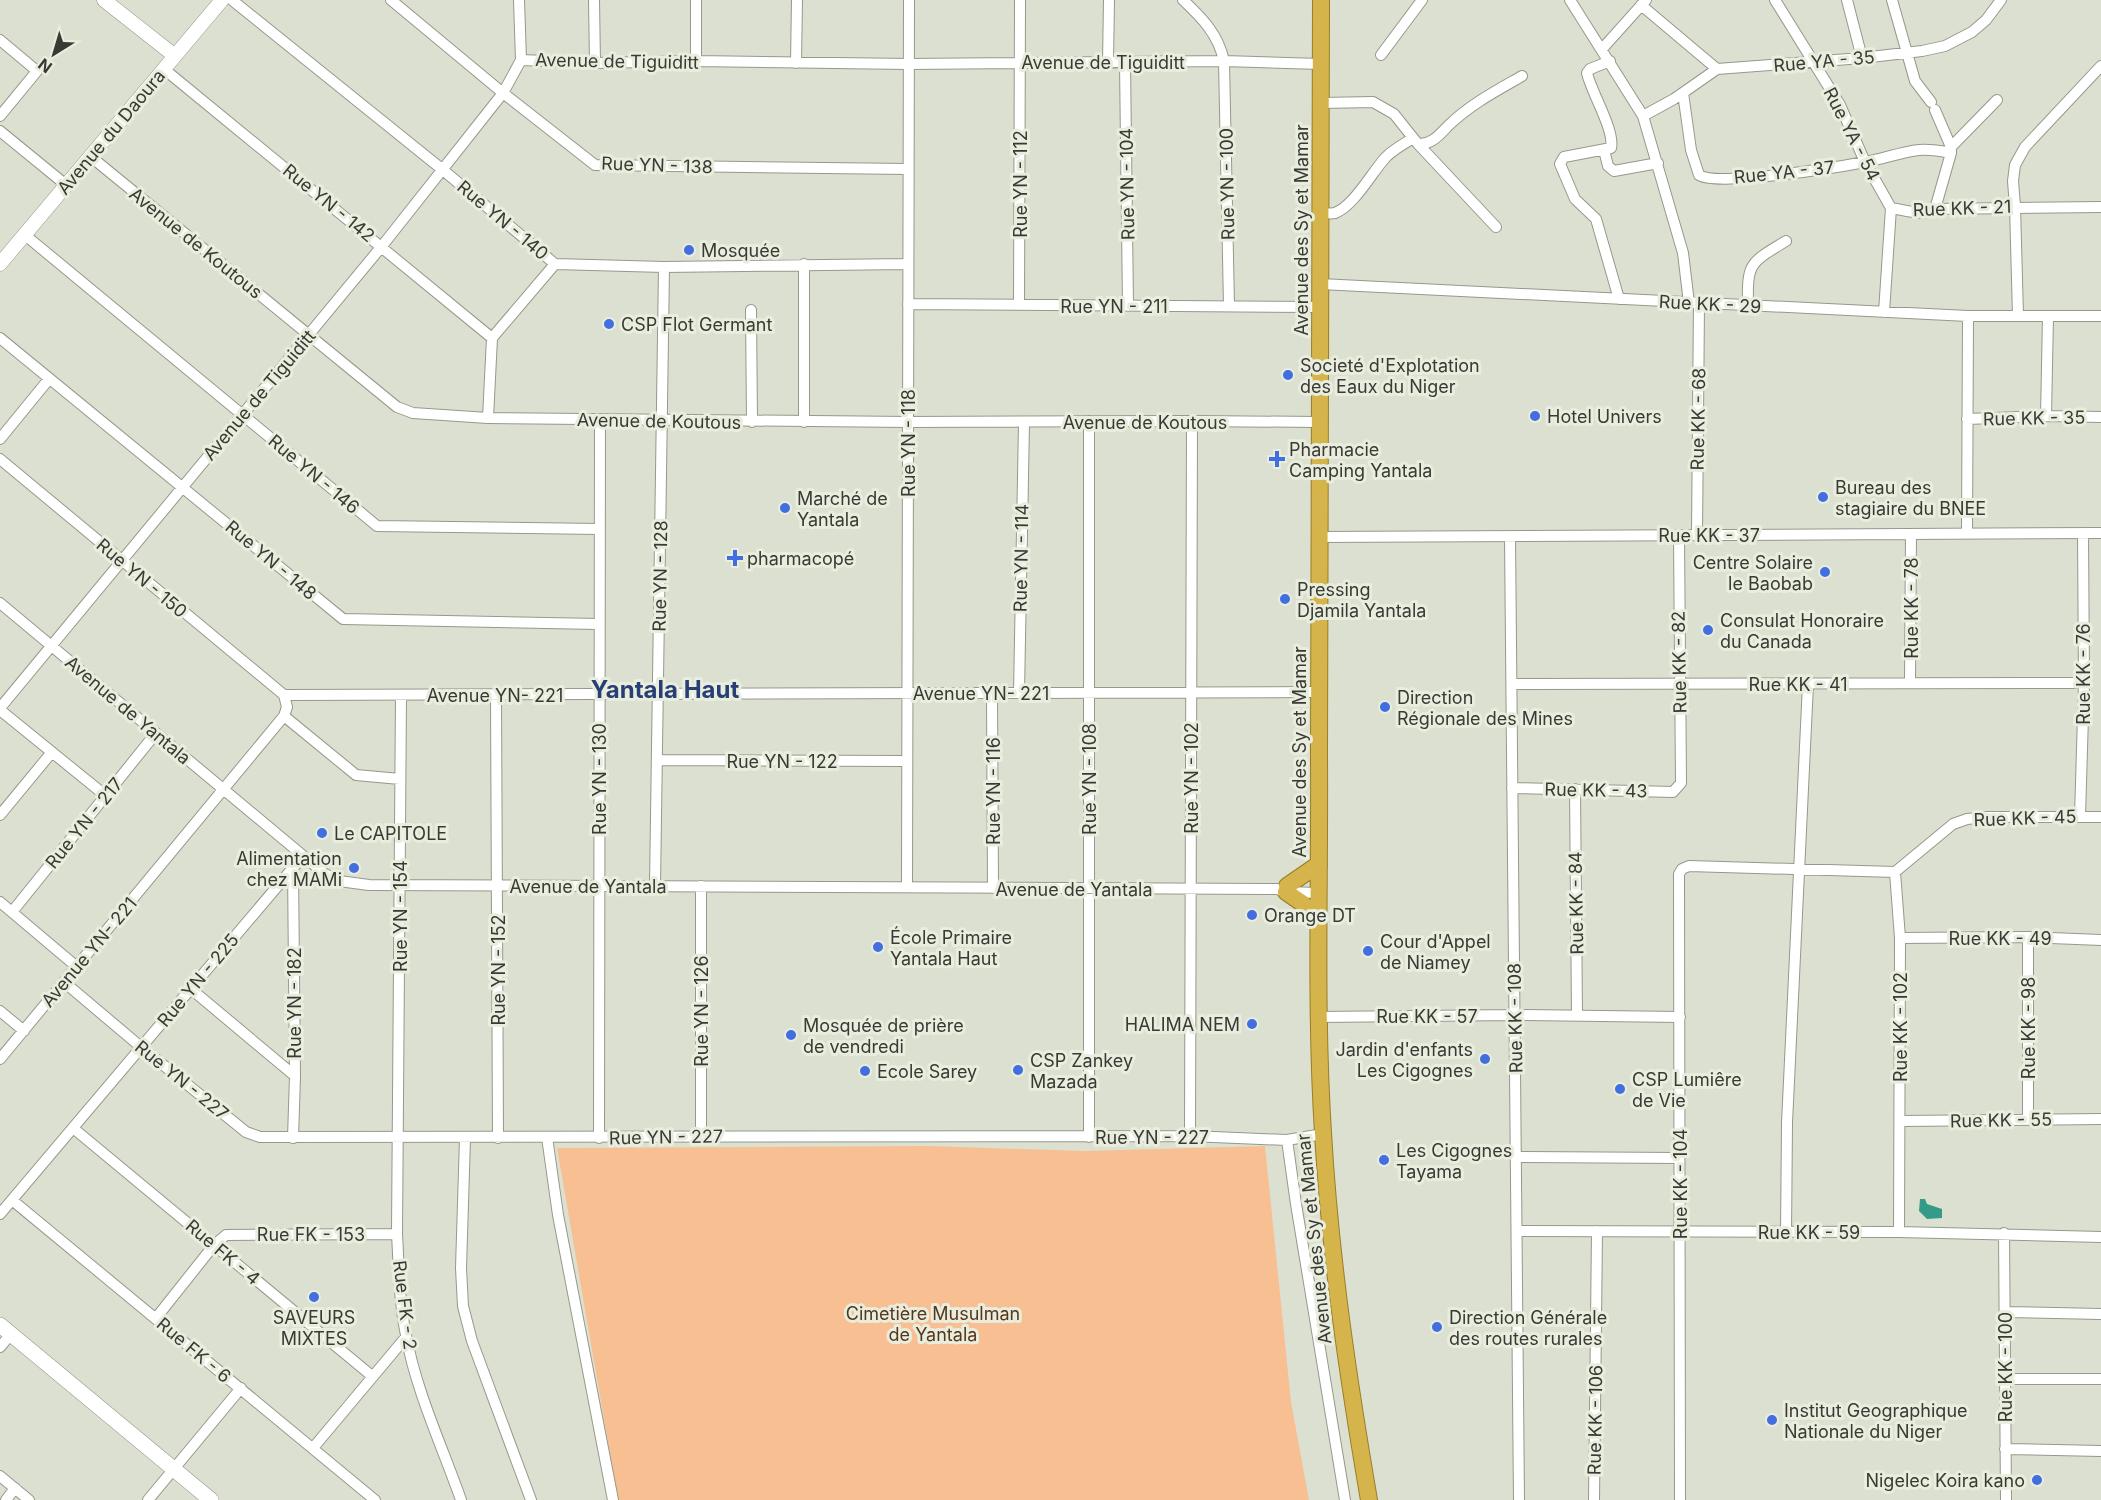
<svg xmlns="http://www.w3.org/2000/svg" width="2101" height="1500" viewBox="0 0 2101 1500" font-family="Inter,sans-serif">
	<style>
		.green { fill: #f8bf92 }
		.water { fill: #339b87 }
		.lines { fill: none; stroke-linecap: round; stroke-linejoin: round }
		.minor-casing { stroke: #95998b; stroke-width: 12 }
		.tertiary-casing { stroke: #95998b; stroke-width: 15 }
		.secondary-casing { stroke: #95998b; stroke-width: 16 }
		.trunk-casing { stroke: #987e27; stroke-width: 18 }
		.minor { stroke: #fff; stroke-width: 10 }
		.tertiary { stroke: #fff; stroke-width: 14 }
		.secondary { stroke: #fff; stroke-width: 15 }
		.trunk { stroke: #d6b44c; stroke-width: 16 }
		.poi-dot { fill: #426edf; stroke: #e9edde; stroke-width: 2 }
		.labels { text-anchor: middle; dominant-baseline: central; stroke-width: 6; stroke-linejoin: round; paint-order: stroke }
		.street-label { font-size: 18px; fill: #393a34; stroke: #e9edde }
		.poi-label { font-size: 18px; fill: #393a34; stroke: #e9edde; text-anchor: start }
		.park-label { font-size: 18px; fill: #57371b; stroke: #e9edde }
		.district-label { font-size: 24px; font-weight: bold; fill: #273e76; stroke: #e9edde }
	</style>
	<rect width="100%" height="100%" fill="#dce0d1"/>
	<!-- green -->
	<path class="green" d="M927,1146L1085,1151L1265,1146L1291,1402L1309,1500H618L557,1148Z"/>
	<!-- water -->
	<path class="water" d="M1920,1199H1925L1927,1204L1942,1209V1218L1927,1219L1919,1211Z"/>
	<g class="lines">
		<!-- minor casing -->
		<g class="minor-casing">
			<path id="minor" d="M232,0L443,170L555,264L664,267L908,264
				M391,0L503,93L595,165L908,169
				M519,0L521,60
				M594,0L595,63
				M1183,0C1203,19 1218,34 1224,61L1229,306
				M1570,0L1643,116L1683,253L1689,303
				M1775,0L1840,105L1865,162L1891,208
				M1847,0L1862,58
				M1892,0L1915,81L1931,102
				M1641,5L1717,69
				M0,40L37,71L0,116
				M1602,49L1646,0
				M1381,55L1422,0
				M696,61V0
				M1610,61L1590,69L1587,73C1591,92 1615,130 1611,148L1564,157L1560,164L1575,199L1596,219L1619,299
				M796,63L797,0
				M1108,63L1109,0
				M1125,63L1128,306
				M164,69L492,338
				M1683,93L1691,150L1699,175C1716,187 1839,167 1865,162C1883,159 1901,152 1919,150C1930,149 1941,151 1951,153
				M1321,103L1373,102L1394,114L1418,144C1432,145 1440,134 1449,125C1471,104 1496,91 1522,76
				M1935,110L1951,147
				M1643,116L1674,99L1717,69L1862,58L1922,51L1945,46L1972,32L1986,20L2001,0
				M0,131L66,185
				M1418,144L1496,227
				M1604,150L1608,166L1614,171L1658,163
				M90,156L397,407L413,413L488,418L908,422L1192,421L1318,422
				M1935,209L1951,153V147L1997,100
				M1321,212C1325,213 1330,214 1335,213C1354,206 1372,172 1386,157C1394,149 1404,144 1413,138
				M25,235L377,526L599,529
				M804,264V422
				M1320,284L1968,316H2101
				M908,304L1320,307
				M1019,305L1020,0
				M1748,306C1747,262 1750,263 1786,241
				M751,310L752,422
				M1884,312L1891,208C1905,210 1923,217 1935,209L2101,207
				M2018,316L2015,206L2013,181L2015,165L2025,147L2101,66
				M0,338L343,619L599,624
				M2046,416L2048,316
				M488,418L492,338L555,264
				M1967,419L2046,416L2101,417
				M1089,421V1137
				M0,439L49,379
				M0,459L284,695
				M1967,534L1968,316
				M1697,535L1699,303
				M1318,537L2101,533
				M1510,537L1519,1500
				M0,603L325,874L339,881L369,885L1277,889L1286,892L1318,893
				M1910,682L1911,534
				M1512,684L2084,683
				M992,693L993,888
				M1019,693L1024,423
				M284,695L1318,692
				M401,695L397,1234C399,1268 399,1301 406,1335C416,1391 442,1446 461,1500
				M496,695L498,1138
				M0,708L382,246L503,93L521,60L595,63L696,61L908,64L1224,61L1321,64
				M0,710L106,796
				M284,716L356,775L400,779
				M657,760L907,761
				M1512,788L1673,792L1681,783L1679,536
				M1575,789L1577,1016
				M0,815L52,752
				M2080,816L2084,683L2083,533
				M1895,872L1953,824L1967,819L1987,817H2101
				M655,886L664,267
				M907,886L909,0
				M0,902L77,967
				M12,912L156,733
				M2028,937V1119
				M1900,938L2028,937L2101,940
				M64,982L141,1047L246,1132L260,1137L1190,1136L1287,1140L1323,1134
				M191,989L295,1076
				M0,1011L24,1031
				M1318,1017L1515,1015L1680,1017
				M0,1059L284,716L287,707L284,695
				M1900,1121L2101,1119
				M73,1128L372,1376
				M701,1136V886
				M1190,1136L1192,421
				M547,1137L558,1215L613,1500
				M293,1138L295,1076L293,868
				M465,1138L461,1268L463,1306L472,1341L531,1500
				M599,1138L600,420
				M1287,1140L1296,1204L1345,1500
				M1516,1157L1679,1158
				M12,1200L375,1500
				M0,1214L303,856
				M1517,1231L1899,1232L2101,1237
				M1786,1233L1787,1123L1808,684
				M2004,1233L2006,1500
				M2005,1312L2101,1314
				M156,1318L214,1245L226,1235L397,1234
				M0,1347L11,1334
				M2005,1379H2101
				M313,1448L406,1337
				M2005,1449L2101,1451
				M0,1476L29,1500
				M6,1500L15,1488
				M148,1500L241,1388
				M1594,1500L1597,1231
				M1680,1500L1679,874L1682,869L1689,866L1895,872L1900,938L1899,1232"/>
		</g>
		<!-- tertiary casing -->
		<g class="tertiary-casing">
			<path id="tertiary" d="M104,0L175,56
				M0,264L222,0"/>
		</g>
		<!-- secondary casing -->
		<g class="secondary-casing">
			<path id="secondary" d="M0,1325L211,1500"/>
		</g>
		<!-- trunk casing -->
		<g class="trunk-casing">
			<path id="trunk" d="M1321,0C1321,252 1318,504 1319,755C1320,881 1315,1007 1323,1133C1330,1256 1348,1378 1369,1500
				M1287,886L1319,864
				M1286,892L1302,903L1318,918"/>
		</g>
		<!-- minor -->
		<use href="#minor" class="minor"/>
		<!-- tertiary -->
		<use href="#tertiary" class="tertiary"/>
		<!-- secondary -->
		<use href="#secondary" class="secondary"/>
		<!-- trunk -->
		<use href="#trunk" class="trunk"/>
	</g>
	<!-- markers -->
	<g class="poi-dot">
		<circle cx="689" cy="250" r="6"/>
		<circle cx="609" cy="324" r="6"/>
		<circle cx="1288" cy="375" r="6"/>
		<circle cx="1535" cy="416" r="6"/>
		<path d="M1274 450h6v6h6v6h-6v6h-6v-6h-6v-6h6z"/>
		<circle cx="1823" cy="497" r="6"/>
		<circle cx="785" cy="508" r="6"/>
		<path d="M732 549h6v6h6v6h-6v6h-6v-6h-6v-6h6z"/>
		<circle cx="1825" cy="572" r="6"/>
		<circle cx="1285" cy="599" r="6"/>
		<circle cx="1708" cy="630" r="6"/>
		<circle cx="1385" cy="707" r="6"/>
		<circle cx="322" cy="833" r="6"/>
		<circle cx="354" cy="868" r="6"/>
		<circle cx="1252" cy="915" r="6"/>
		<circle cx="878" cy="947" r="6"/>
		<circle cx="1368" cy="951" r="6"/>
		<circle cx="1252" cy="1024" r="6"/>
		<circle cx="791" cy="1035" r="6"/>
		<circle cx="1485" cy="1059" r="6"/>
		<circle cx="1018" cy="1070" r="6"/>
		<circle cx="865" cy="1071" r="6"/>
		<circle cx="1620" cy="1089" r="6"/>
		<circle cx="1384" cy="1160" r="6"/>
		<circle cx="314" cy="1297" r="6"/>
		<circle cx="1437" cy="1327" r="6"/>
		<circle cx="1772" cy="1420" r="6"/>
		<circle cx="2037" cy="1480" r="6"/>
	</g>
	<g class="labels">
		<!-- street labels -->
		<g class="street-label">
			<text transform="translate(617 61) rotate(1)">Avenue de Tiguiditt</text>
			<text transform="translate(1824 61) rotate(-5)">Rue YA - 35</text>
			<text x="1103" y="62">Avenue de Tiguiditt</text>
			<text transform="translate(111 132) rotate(-50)">Avenue du Daoura</text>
			<text transform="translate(1852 134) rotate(63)">Rue YA - 54</text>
			<text transform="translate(657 165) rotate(2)">Rue YN - 138</text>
			<text transform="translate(1784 172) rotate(-6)">Rue YA - 37</text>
			<text transform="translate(1020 184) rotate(-90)">Rue YN - 112</text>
			<text transform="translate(1127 184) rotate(-91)">Rue YN - 104</text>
			<text transform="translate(1227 184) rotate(-91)">Rue YN - 100</text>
			<text transform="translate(329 203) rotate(39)">Rue YN - 142</text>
			<text transform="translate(1962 208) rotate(-2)">Rue KK - 21</text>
			<text transform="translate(503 220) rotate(40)">Rue YN - 140</text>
			<text transform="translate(1301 230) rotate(-90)">Avenue des Sy et Mamar</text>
			<text transform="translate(196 243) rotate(39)">Avenue de Koutous</text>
			<text transform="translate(1710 304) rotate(3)">Rue KK - 29</text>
			<text x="1114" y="306">Rue YN - 211</text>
			<text transform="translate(259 395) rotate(-50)">Avenue de Tiguiditt</text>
			<text transform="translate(2034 418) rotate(-1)">Rue KK - 35</text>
			<text transform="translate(1698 419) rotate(-89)">Rue KK - 68</text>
			<text transform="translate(659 421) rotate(1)">Avenue de Koutous</text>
			<text x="1145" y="422">Avenue de Koutous</text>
			<text transform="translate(908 443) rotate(-90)">Rue YN - 118</text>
			<text transform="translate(314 474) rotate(40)">Rue YN - 146</text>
			<text x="1709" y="535">Rue KK - 37</text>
			<text transform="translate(1021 558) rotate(-89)">Rue YN - 114</text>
			<text transform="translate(271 560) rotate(40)">Rue YN - 148</text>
			<text transform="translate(660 576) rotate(-89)">Rue YN - 128</text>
			<text transform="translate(142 578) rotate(40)">Rue YN - 150</text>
			<text transform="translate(1911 608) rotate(-90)">Rue KK - 78</text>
			<text transform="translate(1679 662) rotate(-91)">Rue KK - 82</text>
			<text transform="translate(2083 674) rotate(-90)">Rue KK - 76</text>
			<text x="1798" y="684">Rue KK - 41</text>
			<text x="981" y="693">Avenue YN- 221</text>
			<text x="495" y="695">Avenue YN- 221</text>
			<text transform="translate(128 710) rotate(40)">Avenue de Yantala</text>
			<text transform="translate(1299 752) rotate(-90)">Avenue des Sy et Mamar</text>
			<text x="782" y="761">Rue YN - 122</text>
			<text transform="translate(1191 778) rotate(-90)">Rue YN - 102</text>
			<text transform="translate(599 779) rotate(-90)">Rue YN - 130</text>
			<text transform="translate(1089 779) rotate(-90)">Rue YN - 108</text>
			<text transform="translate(1596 790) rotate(1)">Rue KK - 43</text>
			<text transform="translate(993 791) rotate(-90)">Rue YN - 116</text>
			<text transform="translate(2025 818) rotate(-2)">Rue KK - 45</text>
			<text transform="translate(84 823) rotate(-51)">Rue YN - 217</text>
			<text x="588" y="886">Avenue de Yantala</text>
			<text x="1074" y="889">Avenue de Yantala</text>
			<text transform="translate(1576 903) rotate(-91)">Rue KK - 84</text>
			<text transform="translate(400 916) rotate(-90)">Rue YN - 154</text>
			<text x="2000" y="938">Rue KK - 49</text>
			<text transform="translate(89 952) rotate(-50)">Avenue YN- 221</text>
			<text transform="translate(498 970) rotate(-90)">Rue YN - 152</text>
			<text transform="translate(198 980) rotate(-50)">Rue YN - 225</text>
			<text transform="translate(294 1003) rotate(-90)">Rue YN - 182</text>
			<text transform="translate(701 1011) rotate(-90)">Rue YN - 126</text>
			<text x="1427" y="1016">Rue KK - 57</text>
			<text transform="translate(1515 1018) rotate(-91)">Rue KK - 108</text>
			<text transform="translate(1900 1027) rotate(-90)">Rue KK - 102</text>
			<text transform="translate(2028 1028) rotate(-90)">Rue KK - 98</text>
			<text transform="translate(182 1080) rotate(39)">Rue YN - 227</text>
			<text transform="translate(2001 1120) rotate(-1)">Rue KK - 55</text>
			<text transform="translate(666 1137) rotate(-1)">Rue YN - 227</text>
			<text x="1152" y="1137">Rue YN - 227</text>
			<text transform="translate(1680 1184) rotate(-90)">Rue KK - 104</text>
			<text x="1809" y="1232">Rue KK - 59</text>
			<text x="311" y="1234">Rue FK - 153</text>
			<text transform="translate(1314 1239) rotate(-96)">Avenue des Sy et Mamar</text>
			<text transform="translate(223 1252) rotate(40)">Rue FK - 4</text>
			<text transform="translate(405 1305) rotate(83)">Rue FK - 2</text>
			<text transform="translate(194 1350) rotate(40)">Rue FK - 6</text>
			<text transform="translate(2005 1367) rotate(-90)">Rue KK - 100</text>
			<text transform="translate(1595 1420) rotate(-89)">Rue KK - 106</text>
		</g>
		<!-- poi labels -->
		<g class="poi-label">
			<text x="701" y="250">Mosquée</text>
			<text x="621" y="324">CSP Flot Germant</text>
			<text x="1300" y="365">Societé d'Explotation<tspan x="1300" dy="21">des Eaux du Niger</tspan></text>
			<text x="1547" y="416">Hotel Univers</text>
			<text x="1289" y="449">Pharmacie<tspan x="1289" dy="21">Camping Yantala</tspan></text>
			<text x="1835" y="487">Bureau des<tspan x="1835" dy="21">stagiaire du BNEE</tspan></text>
			<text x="797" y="498">Marché de<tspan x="797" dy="21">Yantala</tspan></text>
			<text x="747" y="558">pharmacopé</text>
			<text x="1813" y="562" text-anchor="end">Centre Solaire<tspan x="1813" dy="21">le Baobab</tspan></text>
			<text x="1297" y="589">Pressing<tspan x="1297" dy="21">Djamila Yantala</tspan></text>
			<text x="1720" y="620">Consulat Honoraire<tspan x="1720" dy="21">du Canada</tspan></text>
			<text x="1397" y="697">Direction<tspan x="1397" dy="21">Régionale des Mines</tspan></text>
			<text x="334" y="833">Le CAPITOLE</text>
			<text x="342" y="858" text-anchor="end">Alimentation<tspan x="342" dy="21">chez MAMi</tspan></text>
			<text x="1264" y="915">Orange DT</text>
			<text x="890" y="937">École Primaire<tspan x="890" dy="21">Yantala Haut</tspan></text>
			<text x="1380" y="941">Cour d'Appel<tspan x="1380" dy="21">de Niamey</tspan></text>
			<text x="1240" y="1024" text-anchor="end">HALIMA NEM</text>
			<text x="803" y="1025">Mosquée de prière<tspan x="803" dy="21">de vendredi</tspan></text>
			<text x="1473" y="1049" text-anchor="end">Jardin d'enfants<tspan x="1473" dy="21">Les Cigognes</tspan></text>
			<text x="1030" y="1060">CSP Zankey<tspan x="1030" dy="21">Mazada</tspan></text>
			<text x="877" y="1071">Ecole Sarey</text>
			<text x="1632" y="1079">CSP Lumiêre<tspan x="1632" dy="21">de Vie</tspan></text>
			<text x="1396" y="1150">Les Cigognes<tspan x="1396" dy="21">Tayama</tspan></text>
			<text x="314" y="1317" text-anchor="middle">SAVEURS<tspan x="314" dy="21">MIXTES</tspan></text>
			<text x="1449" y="1317">Direction Générale<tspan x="1449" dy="21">des routes rurales</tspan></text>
			<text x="1784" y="1410">Institut Geographique<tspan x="1784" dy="21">Nationale du Niger</tspan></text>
			<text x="2025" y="1480" text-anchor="end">Nigelec Koira kano</text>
		</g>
		<!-- park labels -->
		<g class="park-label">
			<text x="933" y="1313">Cimetière Musulman<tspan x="933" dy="21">de Yantala</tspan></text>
		</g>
		<!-- district labels -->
		<g class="district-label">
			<text x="665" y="689">Yantala Haut</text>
		</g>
	</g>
	<!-- north arrow -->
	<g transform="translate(54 54) rotate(217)" stroke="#e9edde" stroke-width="4.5" paint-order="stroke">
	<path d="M0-4.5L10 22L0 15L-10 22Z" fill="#393a34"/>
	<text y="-9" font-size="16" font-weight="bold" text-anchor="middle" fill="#393a34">N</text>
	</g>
</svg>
